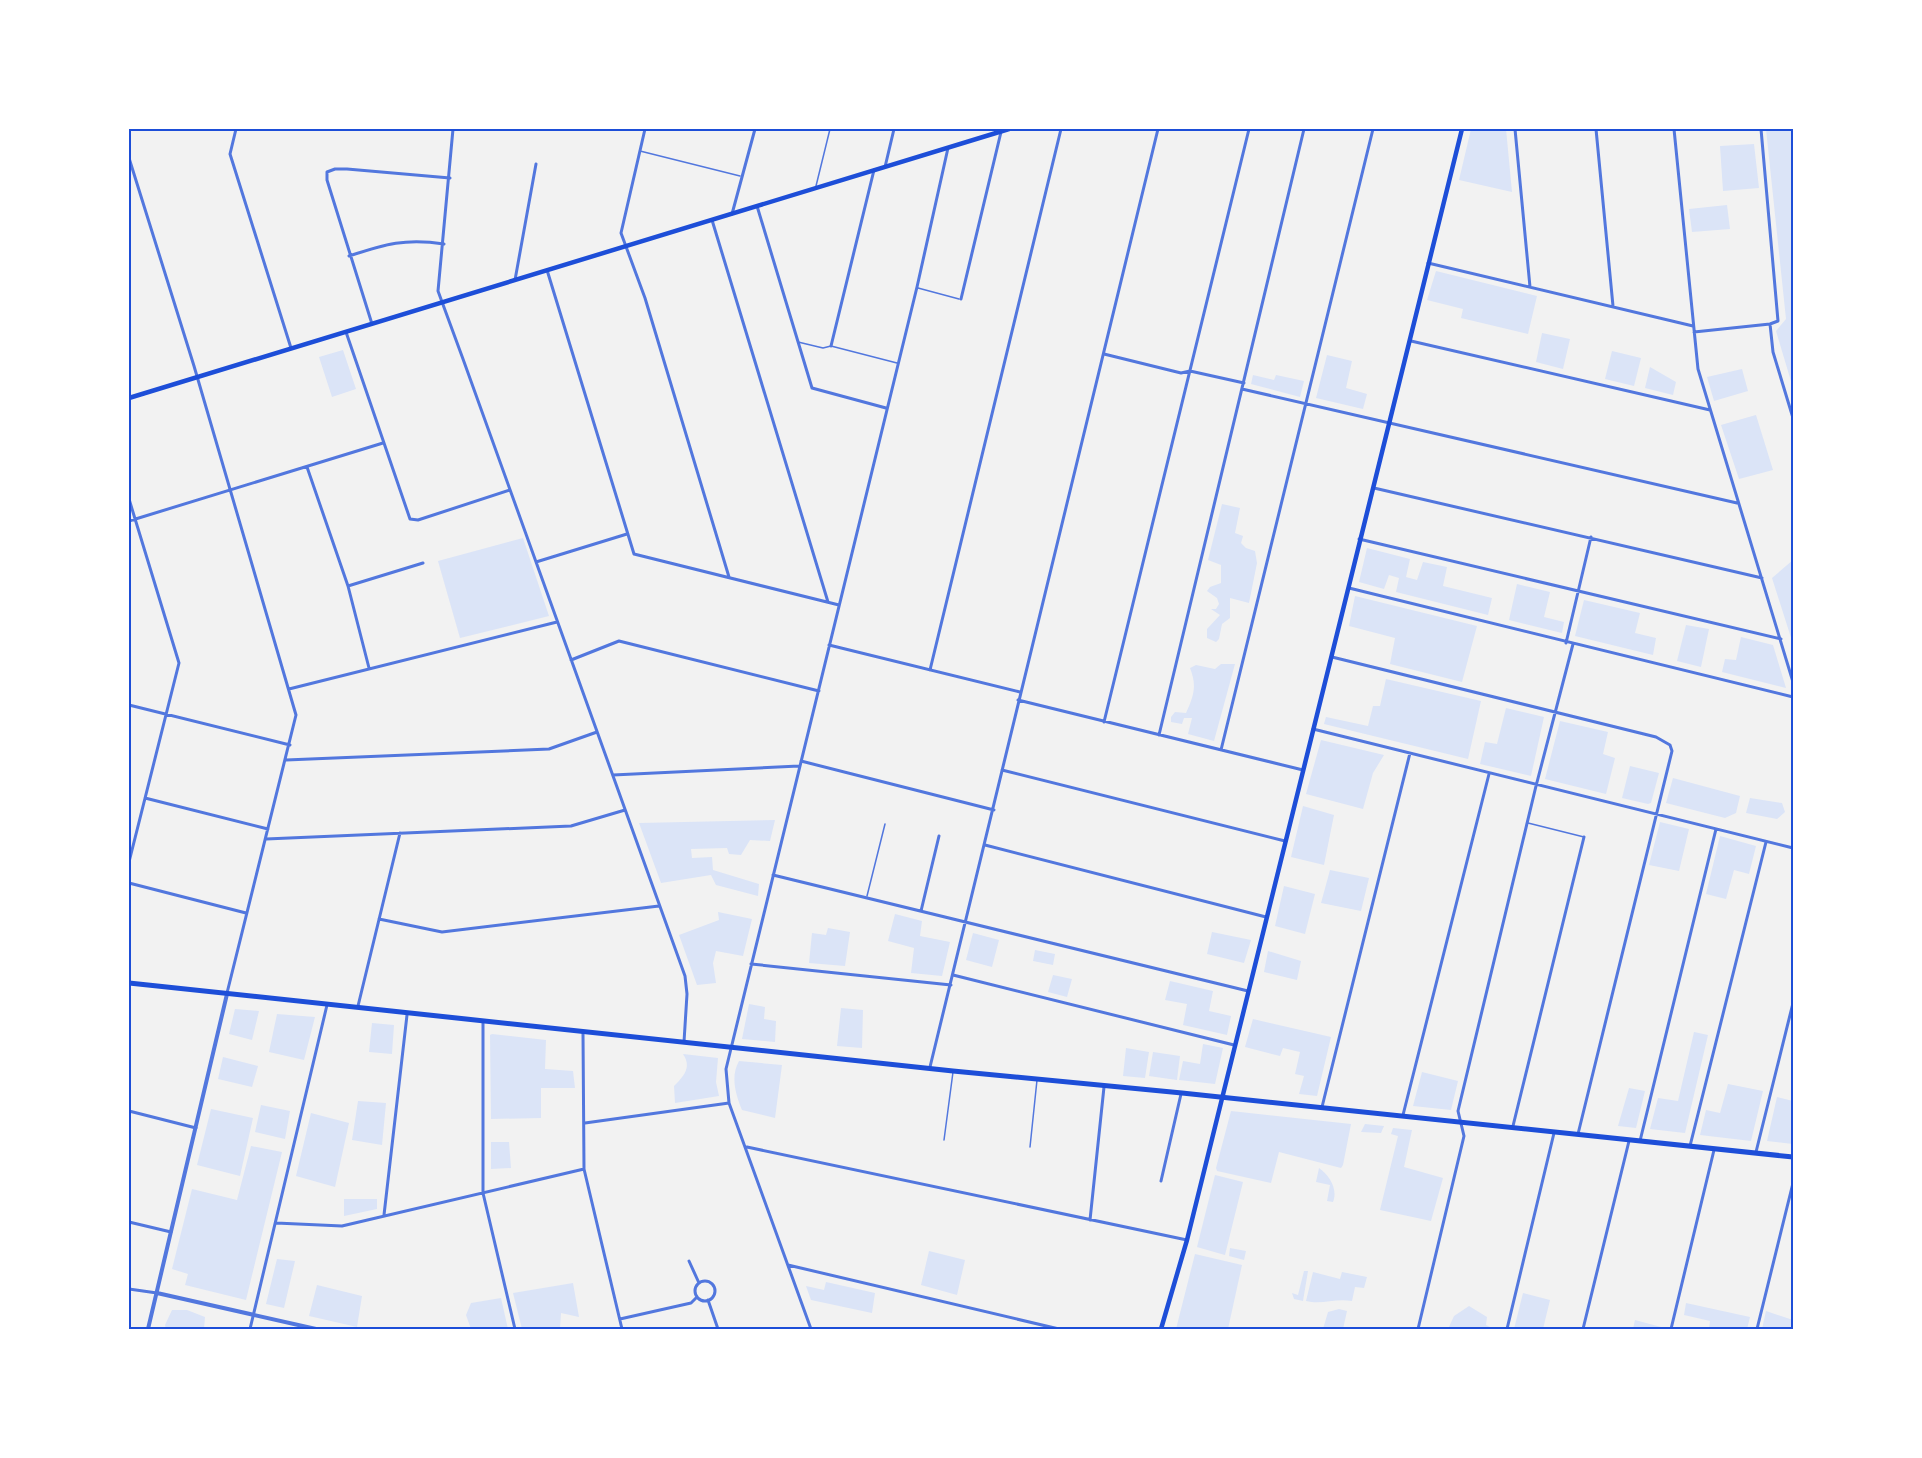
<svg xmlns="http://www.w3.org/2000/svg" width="1922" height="1458" viewBox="0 0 1922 1458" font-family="Rubik,sans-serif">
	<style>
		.green { fill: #dbe4f7 }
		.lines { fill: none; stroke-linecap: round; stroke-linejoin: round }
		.service { stroke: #5277de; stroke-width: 1.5 }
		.minor { stroke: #5277de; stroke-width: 3 }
		.tertiary { stroke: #5277de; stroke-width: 4 }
		.secondary { stroke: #1d4ed8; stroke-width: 4.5 }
		.primary { stroke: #1d4ed8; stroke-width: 5 }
		.neatline { fill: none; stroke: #1d4ed8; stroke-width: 2 }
	</style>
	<rect width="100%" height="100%" fill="#f2f2f2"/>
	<!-- green -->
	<path class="green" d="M1471,129H1506L1512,192L1459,180Z
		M1766,129H1793V388L1776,331L1786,319Z
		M1754,144L1759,188L1723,191L1720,146Z
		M1727,205L1730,229L1692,232L1689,209Z
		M1436,271L1537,296L1528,334L1461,318L1463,309L1427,300Z
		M1542,333L1570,339L1563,369L1536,362Z
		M343,350L356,389L332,397L319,357Z
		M1612,351L1641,358L1634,386L1605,379Z
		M1327,355L1352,361L1346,388L1367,394L1363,409L1316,398Z
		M1650,367L1676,382L1673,395L1645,388Z
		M1742,369L1748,391L1714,401L1707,377Z
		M1253,375L1274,380L1276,375L1304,381L1300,397L1251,384Z
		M1756,415L1773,470L1739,479L1721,425Z
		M1222,504L1240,508L1235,533L1243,536L1241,543L1246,548L1255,551L1257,563L1249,603L1230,598V618L1222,624L1219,639L1216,642L1207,638V629L1220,615L1211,609H1216L1219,604L1217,598L1207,591L1210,587L1221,583V565L1208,560Z
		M523,538L549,616L460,638L438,561Z
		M1367,548L1410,559L1406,577L1417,580L1423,562L1447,567L1443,586L1492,598L1488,615L1396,592L1399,578L1389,575L1384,589L1359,582Z
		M1793,560V644L1772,578Z
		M1517,584L1550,592L1544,617L1564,622L1562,633L1509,620Z
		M1355,596L1477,626L1462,682L1390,664L1395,638L1349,626Z
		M1584,600L1640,613L1635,633L1656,638L1653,655L1575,636Z
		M1686,625L1709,629L1701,667L1677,661Z
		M1741,637L1773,645L1786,688L1722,672L1725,659L1736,660Z
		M1221,664H1235L1214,741L1188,734L1192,718H1184L1182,724L1171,722V717L1175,712L1186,713C1194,695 1197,686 1190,668L1196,665L1215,669Z
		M1386,679L1481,701L1468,759L1324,724L1326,717L1368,726L1373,706H1380Z
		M1506,708L1544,717L1531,776L1480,764L1485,742L1497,744Z
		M1560,721L1608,732L1603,754L1615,758L1606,794L1545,779Z
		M1321,740L1384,755L1373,773L1363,809L1306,794Z
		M1630,766L1659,773L1651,803L1648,804L1622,798Z
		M1673,778L1740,796L1736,813L1725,818L1666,803Z
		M1750,798L1782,803L1785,812L1777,819L1746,813Z
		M1303,806L1334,815L1324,865L1291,857Z
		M775,820L770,841L750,840L741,855L729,854L727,848L691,849L692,858L712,857L713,870L759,884L758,896L716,885L711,875L661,883L639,823Z
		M1660,822L1689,829L1679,871L1649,865Z
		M1720,836L1756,846L1749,874L1734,870L1726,899L1706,894Z
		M1330,870L1369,878L1361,911L1321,903Z
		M1284,886L1315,894L1305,934L1275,926Z
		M718,912L752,919L743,956L716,951L713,963L716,983L697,985L679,935L719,920Z
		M895,914L922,921L920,936L950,942L942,976L911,973L914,948L888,941Z
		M828,928L850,932L845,966L809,963L812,933L826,935Z
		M1212,932L1251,940L1244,963L1207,954Z
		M973,933L999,940L992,967L966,960Z
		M1035,950L1055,954L1053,965L1033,961Z
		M1268,951L1301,961L1297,980L1264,972Z
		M1053,975L1072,979L1067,997L1048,992Z
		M1170,981L1213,991L1209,1011L1231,1016L1227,1035L1183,1025L1187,1004L1165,1000Z
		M749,1004L765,1007L764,1019L776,1021L775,1042L742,1039Z
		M841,1008L863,1010L862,1048L837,1046Z
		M235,1009L259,1011L252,1040L229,1034Z
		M277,1014L315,1017L304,1060L269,1052Z
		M1253,1019L1331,1037L1317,1096L1299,1094L1304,1076L1295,1074L1300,1052L1283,1048L1280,1056L1245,1047Z
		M372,1023L394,1025L392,1054L369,1052Z
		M1694,1032L1708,1035L1685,1133L1650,1129L1658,1098L1678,1101Z
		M492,1034L546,1040L545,1069L573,1071L575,1088H541V1118L491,1119L490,1035Z
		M1203,1044L1223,1048L1215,1084L1179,1080L1183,1061L1200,1064Z
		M1126,1048L1149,1052L1145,1078L1123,1076Z
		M1153,1052L1180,1056L1177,1080L1149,1076Z
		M683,1054L718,1058L716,1082L719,1096L675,1103L674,1086C684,1076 692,1067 683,1054Z
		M223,1057L258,1066L252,1087L218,1079Z
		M739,1061L782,1065L775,1118L742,1110C736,1095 730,1077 739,1061Z
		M1422,1072L1458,1081L1451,1110L1413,1106Z
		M1728,1084L1763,1091L1751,1141L1700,1135L1706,1110L1720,1113Z
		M1629,1088L1645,1091L1636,1128L1618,1126Z
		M1777,1097L1793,1101V1144L1767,1141Z
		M358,1101L386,1103L382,1145L352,1140Z
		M261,1105L290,1111L285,1139L255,1132Z
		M211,1109L253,1118L240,1176L197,1165Z
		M1231,1111L1351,1124L1343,1165L1341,1168L1279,1152L1271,1183L1217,1171L1216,1168Z
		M311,1113L349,1123L335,1187L296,1176Z
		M1365,1124L1384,1126L1381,1133L1361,1132Z
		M1393,1128L1412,1130L1404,1167L1443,1178L1431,1221L1380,1210L1398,1136L1391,1134Z
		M491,1142H509L511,1168L491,1169Z
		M251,1146L282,1152L246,1300L185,1285L188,1274L172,1269L192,1189L237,1200Z
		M1319,1168C1330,1176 1338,1189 1333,1202L1327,1201L1330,1185L1316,1182Z
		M1215,1175L1243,1182L1225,1255L1197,1247Z
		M344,1199H377V1209L344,1216Z
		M1230,1248L1246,1251L1244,1260L1229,1256Z
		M929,1251L965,1260L957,1295L921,1285Z
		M1195,1254L1242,1265L1228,1329H1176Z
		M277,1259L295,1261L284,1308L266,1304Z
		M1304,1271H1308L1303,1301L1294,1299L1292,1293L1298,1295Z
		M1313,1272L1340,1279L1342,1272L1367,1277L1364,1288L1355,1287L1352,1301C1335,1298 1322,1305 1306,1301Z
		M826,1282L875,1293L872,1313L811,1300L806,1286L824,1290Z
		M573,1283L579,1317L561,1313L560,1328L522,1329L513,1293Z
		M317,1285L362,1296L357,1327L309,1316Z
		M1523,1293L1550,1300L1543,1329H1514Z
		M501,1298L508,1329H471L466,1315L471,1303Z
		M1686,1303L1750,1317L1747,1329H1709L1710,1321L1684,1315Z
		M1469,1306L1487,1317L1486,1325L1494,1329H1448L1454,1316Z
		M1339,1309L1347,1311L1343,1329H1323L1328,1312Z
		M172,1310H187L205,1317L204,1329H166L165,1325Z
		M1766,1311L1793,1320V1329H1762Z
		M1635,1320L1661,1327L1660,1329H1633Z"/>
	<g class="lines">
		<!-- service -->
		<path class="service" d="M640,151L740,176
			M816,186L830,129
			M918,288L959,299
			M798,342L823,348L831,346L897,363
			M1528,823L1584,837
			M867,896L885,824
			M944,1140L953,1072
			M1030,1147L1037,1080"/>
		<!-- minor -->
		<path class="minor" d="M236,129L230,154L291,348
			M453,129L438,291L463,359L685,976L687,994L684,1042
			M645,129L621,233L645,298L729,577
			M1515,129L1530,287
			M1596,129L1613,306
			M1674,129L1698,369L1793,682
			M129,158L194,366L296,715L227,993
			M885,167L894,129
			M757,206L812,388L886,408
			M732,214L755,129
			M712,220L828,602
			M349,256C385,244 406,238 444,244
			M1428,263L1693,326
			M547,270L634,554L839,605
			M515,280L536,164
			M961,299L1001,132
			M372,324L327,180V172L335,169H347L450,178
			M1770,324L1773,352L1793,418
			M346,332L410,519L418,520L510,490
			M1694,332L1770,324L1778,321L1761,129
			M1411,341L1710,410
			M831,346L874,170
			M1104,354L1181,373L1190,371L1244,383
			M1242,389L1737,503
			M307,467L348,586L369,668
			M1374,488L1762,578
			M129,499L179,663L129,862
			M129,521L383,443
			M1359,539L1781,639
			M536,562L627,534
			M348,586L423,563
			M1349,588L1793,697
			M1566,643L1591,537
			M829,645L1020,692
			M1332,657L1656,737L1670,745L1672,751L1578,1134
			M571,660L619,641L819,691
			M930,670L1061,129
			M289,689L557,622
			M1018,700L1303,770
			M129,705L290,745
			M1104,722L1249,129
			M1313,729L1793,848
			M1159,735L1304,129
			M1221,750L1373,129
			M286,760L549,749L597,732
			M801,761L994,810
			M1002,770L1285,841
			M613,775L799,766
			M145,798L268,829
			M266,839L571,826L625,810
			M985,845L1266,917
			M773,875L1248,991
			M129,883L246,913
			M921,911L939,836
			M379,919L442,932L659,906
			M751,964L951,985
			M953,975L1234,1045
			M358,1006L400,833
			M483,1021V1193L515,1329
			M583,1033L584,1169L622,1329
			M930,1067L1158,129
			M1322,1107L1410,753
			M129,1111L196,1128
			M1403,1115L1489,774
			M585,1123L729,1103
			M1513,1126L1584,837
			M1640,1141L1716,829
			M1690,1146L1766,842
			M747,1147L1187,1240
			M1756,1152L1793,1003
			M1161,1181L1181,1094
			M384,1215L407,1015
			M1090,1220L1104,1087
			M129,1222L171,1232
			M276,1223L342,1226L584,1169
			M689,1261L699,1283
			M788,1265L1059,1329
			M695 1291a10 10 0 1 1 20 0a10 10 0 1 1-20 0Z
			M129,1289L157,1293
			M708,1300L718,1329
			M620,1319L691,1303L697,1297
			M250,1329L327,1005
			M811,1329L729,1103L726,1069L917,287L948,148
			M1418,1329L1464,1136L1458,1111L1536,786L1573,644
			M1507,1329L1554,1133
			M1583,1329L1629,1141
			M1671,1329L1714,1150
			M1757,1329L1793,1183"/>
		<!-- tertiary -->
		<path class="tertiary" d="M157,1293L316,1329
			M148,1329L227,994"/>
		<!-- secondary -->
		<path class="secondary" d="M129,398L1009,129
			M1161,1329L1187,1240L1462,129"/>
		<!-- primary -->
		<path class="primary" d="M129,983L953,1071L1182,1093L1793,1157"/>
	</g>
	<!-- border -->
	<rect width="1922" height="1458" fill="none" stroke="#ffffff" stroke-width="261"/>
	<rect x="130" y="130" width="1662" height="1198" class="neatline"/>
</svg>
